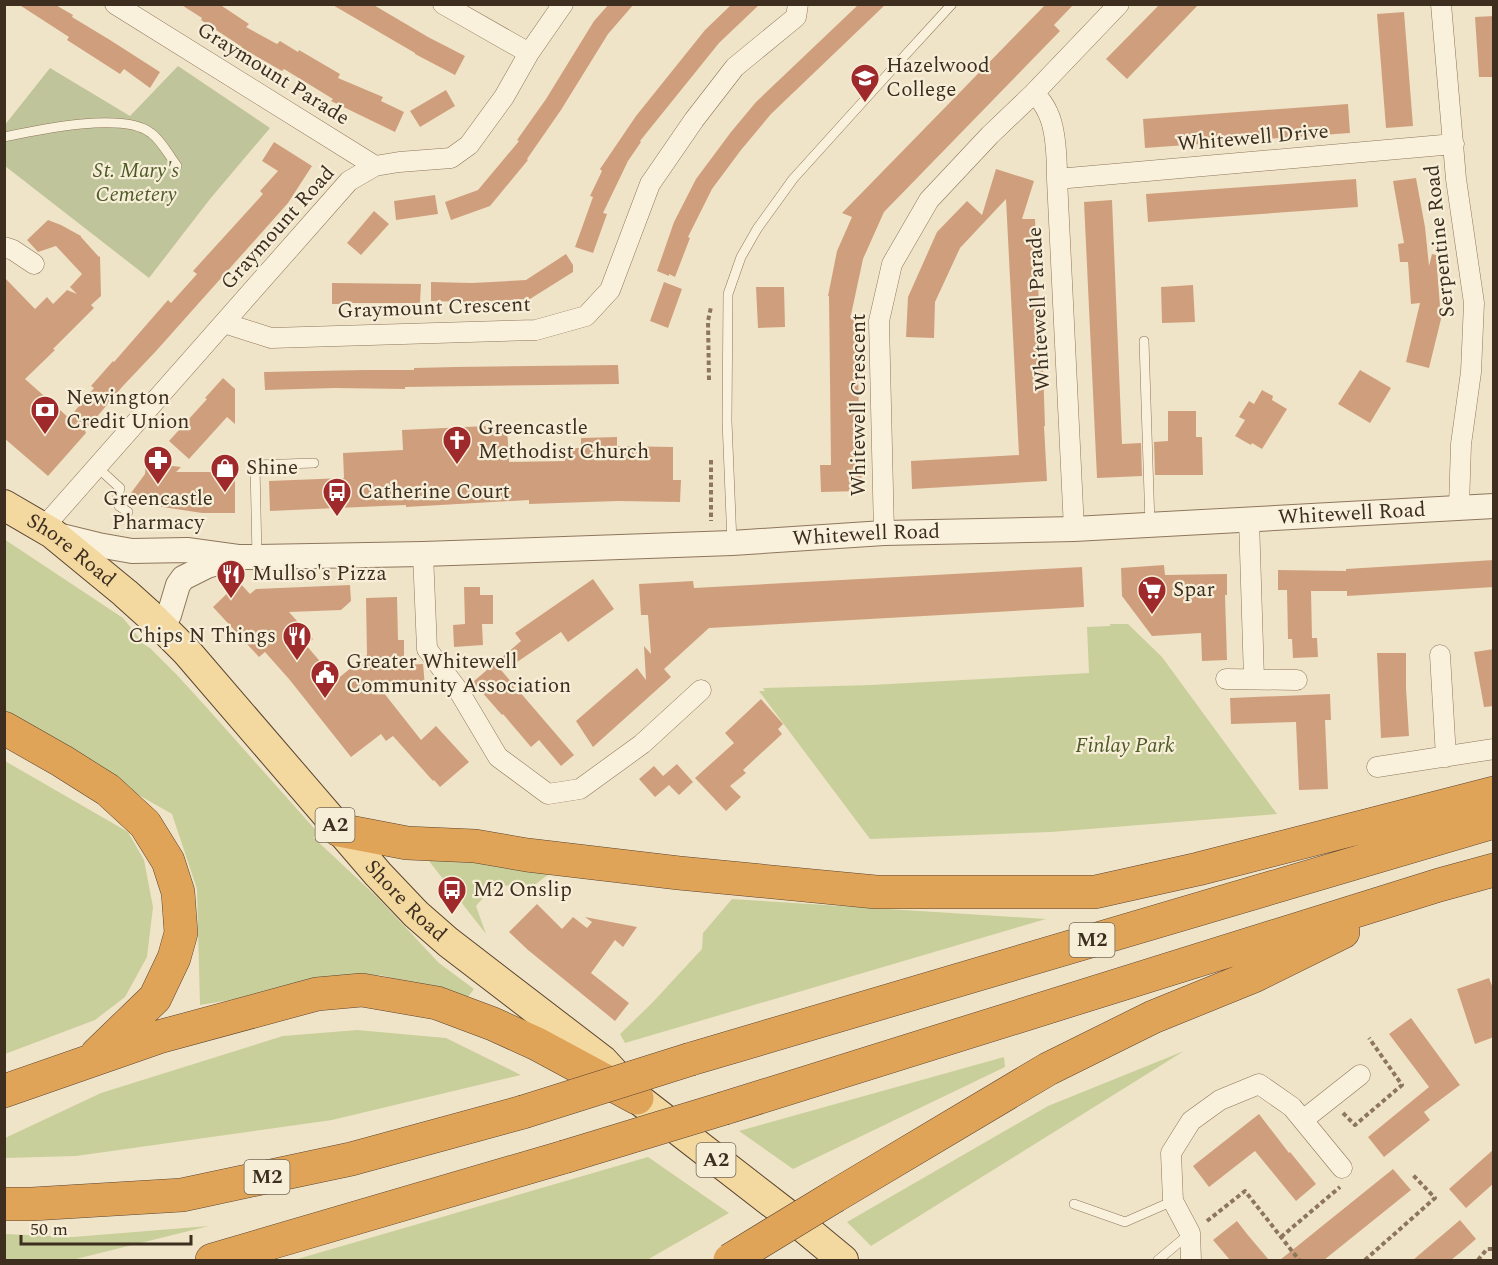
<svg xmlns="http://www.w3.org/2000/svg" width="1498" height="1265" viewBox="0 0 1498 1265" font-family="Spectral,serif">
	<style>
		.green { fill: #c9cf9b }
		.cemetery { fill: #bfc49a }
		.building { fill: #cf9f7d }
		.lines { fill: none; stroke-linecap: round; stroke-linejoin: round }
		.service-casing { stroke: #8d765c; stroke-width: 10 }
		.minor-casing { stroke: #8d765c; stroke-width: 21 }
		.tertiary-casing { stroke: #8d765c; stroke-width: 26 }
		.primary-casing { stroke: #5b4430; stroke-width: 32 }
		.motorway-casing { stroke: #5b4430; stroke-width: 34 }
		.path { stroke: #8d765c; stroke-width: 4; stroke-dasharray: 4.5 3; stroke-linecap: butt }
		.service { stroke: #faf1dc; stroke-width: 9 }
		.minor { stroke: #faf1dc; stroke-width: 20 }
		.tertiary { stroke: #faf1dc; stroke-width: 24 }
		.primary { stroke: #f3d9a0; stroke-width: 30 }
		.motorway { stroke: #e0a458; stroke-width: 33 }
		.motorway-bridge-casing { stroke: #5b4430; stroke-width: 34; stroke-linecap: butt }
		.motorway-bridge { stroke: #e0a458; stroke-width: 33 }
		.labels { text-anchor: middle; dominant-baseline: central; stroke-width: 4.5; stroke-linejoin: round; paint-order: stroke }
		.shield { fill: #f7eed8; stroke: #756857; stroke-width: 1.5 }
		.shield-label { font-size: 20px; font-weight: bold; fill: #3d2e20 }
		.poi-label { font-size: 21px; fill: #3d2e20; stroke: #f7eed8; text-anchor: start }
		.street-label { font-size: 21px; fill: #3d2e20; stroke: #f7eed8 }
		.park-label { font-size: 21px; font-style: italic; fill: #4d5a26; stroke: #f7eed8 }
	</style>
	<rect width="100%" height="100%" fill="#f0e4c8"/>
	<!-- green -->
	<path class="green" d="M4,539L123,618L145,645L150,648L177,675L208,709L320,835L313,837L377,897L439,963L474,989L468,997L380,975L200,1005L197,889L172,814L5,719Z
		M1110,624H1128L1162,657L1277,814L1051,832L870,839L759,691H765L763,688L871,685L1089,673L1087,627L1110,626Z
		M5,761L128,832L144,860L153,907L147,957L125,997L95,1020L5,1054Z
		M425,856L559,866L532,887C503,884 495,883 476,906L486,934Z
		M732,899L1046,919L625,1043L620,1034L652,1003L702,949L703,933Z
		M357,1030L446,1038L521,1075L332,1120L76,1156L5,1158V1138L101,1093L283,1036Z
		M1184,1051L871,1246L847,1222L1048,1106Z
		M1004,1057L1005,1067L793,1169L739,1131Z
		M648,1157L729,1213L647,1260H294Z
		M209,1226L72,1260H5V1234L73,1237Z"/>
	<!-- cemetery -->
	<path class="cemetery" d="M178,66L270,128L210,199L149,278L5,166L4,126L50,68L130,116Z"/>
	<!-- building -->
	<path class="building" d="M18,4H54L73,15L72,17L110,40L160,72L150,88L124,69L120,74L67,40L69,37Z
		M180,4H219L249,24L246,27L277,44L280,41L298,52L299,50L340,74L338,78L383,97L381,101L404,112L395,132L331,101L333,99L284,69L282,71L242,48V47L201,20L202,18Z
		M331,4H372L428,37L465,56L455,75L415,54V53Z
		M609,4H634L608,34L561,110L527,159L528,160L490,206L451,220L445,202L478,190L519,141L517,140L546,99L594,21Z
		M732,4H760L719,43L640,141L641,142L628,161L603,213L607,214L593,253L575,247L593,197L590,196L602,171L600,169L636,116L705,30Z
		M859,4H886L771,114L741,150L712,189L688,237L690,238L675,277L669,274V276L657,271L674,222L696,179L731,132L756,102Z
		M1046,4H1074L1054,25L1060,31L884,212L863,259L851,315H857L860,464H861L862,491L821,492L820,465H831L829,296H828L837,251L852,217L842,213Z
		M1160,4H1199L1127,79L1106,59Z
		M1404,12L1413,126L1386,128L1377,14Z
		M1494,16V77H1479L1475,17Z
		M446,90L455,106L420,127L410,111Z
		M1348,104L1350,133L1145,148L1143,119Z
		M274,142L312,166L288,203L157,350L122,387L85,431L86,433L48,476L4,438V277L35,309L47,297L53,304L67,290L77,294L70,287L82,274L56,246L38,252L27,240L48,220L61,225L81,236V237L99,257L100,256L101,296L91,305L94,308L53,349L55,350L25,379L69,418L94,388L91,386L113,361L114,362L168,300L171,303L197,274L193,271L263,194L260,191L278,171L262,161Z
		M996,169L1034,181L1022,219H1035L1040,328H1042L1043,367L1045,426H1044L1047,481L912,489L911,461L1019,455L1006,199L960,248L935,302L934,338L906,337L908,297L937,232L967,201L982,215Z
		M1416,178L1425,227L1429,266L1432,254L1436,255L1441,319L1429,368L1406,362L1420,303L1411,304L1408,262H1400L1398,244L1404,243L1393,181Z
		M1356,179L1358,207L1148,222L1146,194Z
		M435,195L438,214L396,220L394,201Z
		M1112,200L1122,444L1141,443L1142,476L1097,478L1084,202Z
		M374,211L389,224L361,255L347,243Z
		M566,254L573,265V272L530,299L470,302L431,301V282L472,283L526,280Z
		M664,282L682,289L668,328L650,321Z
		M332,283L421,284L420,303H351V304H332Z
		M1193,285L1195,322L1162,323L1161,287Z
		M756,287H784L785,327L758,328Z
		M618,365L619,384L405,387V389L335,388L265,390L264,372L364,370H414V368L455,367Z
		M1360,370L1391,388L1370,423L1338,404Z
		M223,378L235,389V424L227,417L189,459L169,441L207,399L205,398Z
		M1262,390L1273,396L1272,400L1287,409L1262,449L1252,443L1251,445L1235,436L1245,420L1239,417L1249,401L1254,404Z
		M1168,411H1196V437H1202L1203,475H1155L1154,442L1168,441Z
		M507,425L509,462L565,461L564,448H581V438L617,437V446L673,447V480H681L680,502L618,501L529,504V500L406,507V505L270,511L269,481L344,478L343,453L403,450L402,430Z
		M146,463L181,467L176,472H235V513H202L136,503L131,493L145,474Z
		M1494,560V587L1347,596V591H1311L1312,638H1317L1318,657L1293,658L1292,639H1288L1287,590H1278V570L1346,571V569Z
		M1164,565L1165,575L1227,574V595H1225L1227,660L1202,661L1201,633L1152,636L1122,596L1121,568Z
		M1082,567L1084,607L709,628L664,669L671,677L593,747L576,721L637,668L646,680L644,646L651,654L648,615H641L639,584L693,581L694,588Z
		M593,579L614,609L568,642L561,632L507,669L500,659L521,641L515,633Z
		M239,582L250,594L256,589L350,585L351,601L341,610L289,612L313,639L306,645L336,680L367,655L366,598L397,597L398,640H404V665L423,664L425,686L380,688L421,740L436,726L469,762L440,787L434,780L433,781L393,736L386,741L381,734L351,757L289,679L265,652L259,657L213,607Z
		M464,587H480V595H493V624H482L483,645L454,647L453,625L465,624Z
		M1494,649V706L1484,707L1474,652Z
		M1377,653H1406V688L1409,736L1381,738Z
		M495,663L574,755L561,766L539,740L531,747L503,714L502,715L473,682Z
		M1330,694L1331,720H1325L1328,789L1299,790L1296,722L1231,724L1230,698Z
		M761,699L783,724L778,729L782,734L743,770L746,773L730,786L741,797L726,811L695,778L734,743L725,733Z
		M677,764L693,782L679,795L669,785L655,797L639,779L654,766L663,776Z
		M537,904L562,929L573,917L587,928L592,922L585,917L637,927L623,947L615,940L591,973L629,1003L615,1021L528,950L509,932Z
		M1489,978L1494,991V1037L1475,1044L1457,989Z
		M1411,1018L1460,1085L1424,1112L1430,1120L1384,1157L1368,1137L1429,1087L1389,1034Z
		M1259,1114L1289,1153L1290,1152L1316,1184L1296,1201L1255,1151L1209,1187L1193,1166Z
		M1494,1149V1183L1466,1208L1449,1189Z
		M1393,1169L1411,1190L1324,1260H1280Z
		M1460,1220L1476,1239L1461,1252L1451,1260H1413Z
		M1237,1221L1247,1234L1269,1260H1230L1213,1240Z"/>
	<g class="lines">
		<!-- service casing -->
		<g class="service-casing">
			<path id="service" d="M4,137C37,130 124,111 151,133C162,141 169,156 177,166
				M1144,341L1150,525
				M97,467L120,488L117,499L119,506L128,512
				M732,543L727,421L728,294L741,257L757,229L793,179L887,75L952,4
				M257,557L255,465L314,463
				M1074,1204L1125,1222L1173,1201
				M1158,1260L1188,1235"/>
		</g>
		<!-- minor casing -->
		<g class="minor-casing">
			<path id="minor" d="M115,4L375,166
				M443,4L529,53
				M1441,4L1456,179L1474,303L1471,372L1461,444L1459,507
				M1034,93C1040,99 1045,106 1048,113C1056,129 1057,161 1057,179L1074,529
				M1057,179L1454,144
				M4,247L13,250L34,264
				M224,323L271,338L536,330L586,316L610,290L650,184L694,120L735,67L796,17L798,4
				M1249,519L1254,679
				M43,528L349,181L375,166L399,162L451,158L469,145L504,97L529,53L563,4
				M884,533L879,321L892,264L929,200L990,135L1034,93L1119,4
				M423,554L427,649L460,693L498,757L548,794L580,789L642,744L701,690
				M1440,655L1446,757
				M1226,679L1297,680
				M1377,767L1494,749
				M1303,1120L1360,1075
				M1191,1260L1190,1233L1173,1201L1171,1153L1191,1121L1220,1100L1259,1084L1292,1107L1342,1168"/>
		</g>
		<!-- tertiary casing -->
		<g class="tertiary-casing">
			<g id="tertiary">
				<path id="s1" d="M57,535L98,545L132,551L187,550L238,557H257L423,554L732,543L884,533L1074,529L1494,506"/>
				<path d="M162,627L169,615L178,585L183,578L207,566L232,559"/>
			</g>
		</g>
		<!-- primary casing -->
		<g class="primary-casing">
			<g id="primary">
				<path id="s2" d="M4,505L52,533L125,593L155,620L187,652L378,874L416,914L448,942L603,1061L637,1098L797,1222L843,1260"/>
			</g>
		</g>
		<!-- motorway casing -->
		<g class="motorway-casing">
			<path id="motorway" d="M4,728L62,761L108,790L145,824L168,861L178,892L181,933L174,958L155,998L97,1054
				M339,830L407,843L475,846L527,855L679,873L876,892H1095L1198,869L1494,793
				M691,1059L1494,822
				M4,1091L162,1036L317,994L362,990L437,1003L493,1024L537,1044L637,1098
				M725,1108L1439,885L1494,870
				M835,1196L1048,1069L1153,1017L1254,976L1343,932
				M4,1204H32L182,1195L351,1159L523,1112
				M212,1260L564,1157"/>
		</g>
		<!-- path -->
		<path class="path" d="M709,380L708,321L711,307
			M711,460V521
			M1343,1113L1355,1125L1402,1085L1369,1038
			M1207,1221L1245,1191L1299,1260
			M1281,1237L1340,1187
			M1365,1260L1435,1198L1412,1174
			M1478,1260L1487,1249H1494"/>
		<!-- service -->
		<use href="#service" class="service"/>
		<!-- minor -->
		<use href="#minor" class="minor"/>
		<!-- tertiary -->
		<use href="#tertiary" class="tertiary"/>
		<!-- primary -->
		<use href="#primary" class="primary"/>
		<!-- motorway -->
		<use href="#motorway" class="motorway"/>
		<!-- motorway-bridge casing -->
		<g class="motorway-bridge-casing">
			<path id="motorway-bridge" d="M523,1112L691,1059
				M564,1157L725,1108
				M730,1260L835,1196"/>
		</g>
		<!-- motorway-bridge -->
		<use href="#motorway-bridge" class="motorway-bridge"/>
	</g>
	<!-- icons -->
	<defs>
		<g id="school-pin" transform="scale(1.5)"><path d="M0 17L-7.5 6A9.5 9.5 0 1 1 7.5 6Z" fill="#9e2a2b" stroke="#f7eed8"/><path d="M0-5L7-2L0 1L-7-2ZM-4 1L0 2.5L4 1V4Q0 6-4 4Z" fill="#fff"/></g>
		<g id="bank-pin" transform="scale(1.5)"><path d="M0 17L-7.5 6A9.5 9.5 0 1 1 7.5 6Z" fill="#9e2a2b" stroke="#f7eed8"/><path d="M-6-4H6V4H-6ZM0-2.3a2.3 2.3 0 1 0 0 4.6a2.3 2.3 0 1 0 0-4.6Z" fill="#fff"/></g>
		<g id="church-pin" transform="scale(1.5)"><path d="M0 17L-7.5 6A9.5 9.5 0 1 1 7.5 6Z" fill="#9e2a2b" stroke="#f7eed8"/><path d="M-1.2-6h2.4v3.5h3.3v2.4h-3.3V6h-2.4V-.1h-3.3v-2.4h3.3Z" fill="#fff"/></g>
		<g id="pharmacy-pin" transform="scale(1.5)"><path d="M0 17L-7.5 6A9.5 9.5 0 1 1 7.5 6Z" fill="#9e2a2b" stroke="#f7eed8"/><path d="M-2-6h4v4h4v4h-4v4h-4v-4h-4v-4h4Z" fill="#fff"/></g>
		<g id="shop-pin" transform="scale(1.5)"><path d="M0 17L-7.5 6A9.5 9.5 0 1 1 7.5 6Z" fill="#9e2a2b" stroke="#f7eed8"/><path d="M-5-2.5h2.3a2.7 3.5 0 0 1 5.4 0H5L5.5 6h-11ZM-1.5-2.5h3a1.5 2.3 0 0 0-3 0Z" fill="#fff"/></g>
		<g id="bus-pin" transform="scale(1.5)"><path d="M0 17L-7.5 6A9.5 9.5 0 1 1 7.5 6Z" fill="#9e2a2b" stroke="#f7eed8"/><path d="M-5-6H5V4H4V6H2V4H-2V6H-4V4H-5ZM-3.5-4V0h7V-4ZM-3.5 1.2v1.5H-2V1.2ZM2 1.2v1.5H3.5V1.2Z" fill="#fff"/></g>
		<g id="restaurant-pin" transform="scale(1.5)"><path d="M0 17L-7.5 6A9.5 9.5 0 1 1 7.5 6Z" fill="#9e2a2b" stroke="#f7eed8"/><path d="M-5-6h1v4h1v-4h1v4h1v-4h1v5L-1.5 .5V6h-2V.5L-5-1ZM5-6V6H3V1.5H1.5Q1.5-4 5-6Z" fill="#fff"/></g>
		<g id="supermarket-pin" transform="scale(1.5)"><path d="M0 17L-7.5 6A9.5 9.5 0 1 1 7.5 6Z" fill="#9e2a2b" stroke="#f7eed8"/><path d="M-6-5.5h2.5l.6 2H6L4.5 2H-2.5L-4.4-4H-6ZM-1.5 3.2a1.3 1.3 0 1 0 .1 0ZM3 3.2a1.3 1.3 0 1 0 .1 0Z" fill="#fff"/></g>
		<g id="civic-pin" transform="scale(1.5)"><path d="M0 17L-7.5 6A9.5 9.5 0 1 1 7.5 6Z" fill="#9e2a2b" stroke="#f7eed8"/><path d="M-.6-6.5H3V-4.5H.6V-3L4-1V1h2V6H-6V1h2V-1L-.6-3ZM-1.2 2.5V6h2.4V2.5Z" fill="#fff"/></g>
	</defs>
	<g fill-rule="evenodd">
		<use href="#school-pin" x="865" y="78"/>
		<use href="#bank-pin" x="45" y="410"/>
		<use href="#church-pin" x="457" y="440"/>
		<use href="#pharmacy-pin" x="158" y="460"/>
		<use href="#shop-pin" x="225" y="468"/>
		<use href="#bus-pin" x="337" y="492"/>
		<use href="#restaurant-pin" x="231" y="574"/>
		<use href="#supermarket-pin" x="1152" y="590"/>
		<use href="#restaurant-pin" x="297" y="636"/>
		<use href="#civic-pin" x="325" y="674"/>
		<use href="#bus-pin" x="452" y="890"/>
	</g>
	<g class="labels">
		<!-- shield labels -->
		<g class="shield">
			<rect x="315.5" y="808" width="39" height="34" rx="4.5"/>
			<rect x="1069.5" y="923" width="45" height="34" rx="4.5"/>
			<rect x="696.5" y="1143" width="39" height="34" rx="4.5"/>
			<rect x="244.5" y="1160" width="45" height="34" rx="4.5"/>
		</g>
		<g class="shield-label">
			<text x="335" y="825">A2</text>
			<text x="1092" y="940">M2</text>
			<text x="716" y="1160">A2</text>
			<text x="267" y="1177">M2</text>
		</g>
		<!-- poi labels -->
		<g class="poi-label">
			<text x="886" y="66">Hazelwood<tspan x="886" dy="24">College</tspan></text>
			<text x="66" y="398">Newington<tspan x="66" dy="24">Credit Union</tspan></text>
			<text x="478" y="428">Greencastle<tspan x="478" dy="24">Methodist Church</tspan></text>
			<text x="246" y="468">Shine</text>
			<text x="358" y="492">Catherine Court</text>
			<text x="158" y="499" text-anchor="middle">Greencastle<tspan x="158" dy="24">Pharmacy</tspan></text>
			<text x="252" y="574">Mullso's Pizza</text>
			<text x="1173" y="590">Spar</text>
			<text x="276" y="636" text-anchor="end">Chips N Things</text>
			<text x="346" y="662">Greater Whitewell<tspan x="346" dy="24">Community Association</tspan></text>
			<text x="473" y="890">M2 Onslip</text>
		</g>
		<!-- street labels -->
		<g class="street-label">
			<text transform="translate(273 74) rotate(32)">Graymount Parade</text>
			<text transform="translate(1253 138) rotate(-5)">Whitewell Drive</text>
			<text transform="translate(278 228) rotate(-48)">Graymount Road</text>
			<text transform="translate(1440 241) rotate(-96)">Serpentine Road</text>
			<text transform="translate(434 308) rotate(-2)">Graymount Crescent</text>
			<text transform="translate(1039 309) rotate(-93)">Whitewell Parade</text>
			<text transform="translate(859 405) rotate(-90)">Whitewell Crescent</text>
			<text stroke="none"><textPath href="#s1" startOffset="1298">Whitewell Road</textPath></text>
			<text stroke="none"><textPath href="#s1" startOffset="812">Whitewell Road</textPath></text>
			<text stroke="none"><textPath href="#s2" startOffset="81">Shore Road</textPath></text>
			<text stroke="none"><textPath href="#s2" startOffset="567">Shore Road</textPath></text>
		</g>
		<!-- park labels -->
		<g class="park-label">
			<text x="136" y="171">St. Mary's<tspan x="136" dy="24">Cemetery</tspan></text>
			<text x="1125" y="746">Finlay Park</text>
		</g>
	</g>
	<!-- border -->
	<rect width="1498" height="1265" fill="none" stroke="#3d2e20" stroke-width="12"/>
	<!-- scale -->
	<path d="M21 1235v9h170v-9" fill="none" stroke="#3d2e20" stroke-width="3"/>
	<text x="30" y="1235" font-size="18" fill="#3d2e20" stroke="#f7eed8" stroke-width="4.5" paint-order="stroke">50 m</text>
</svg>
